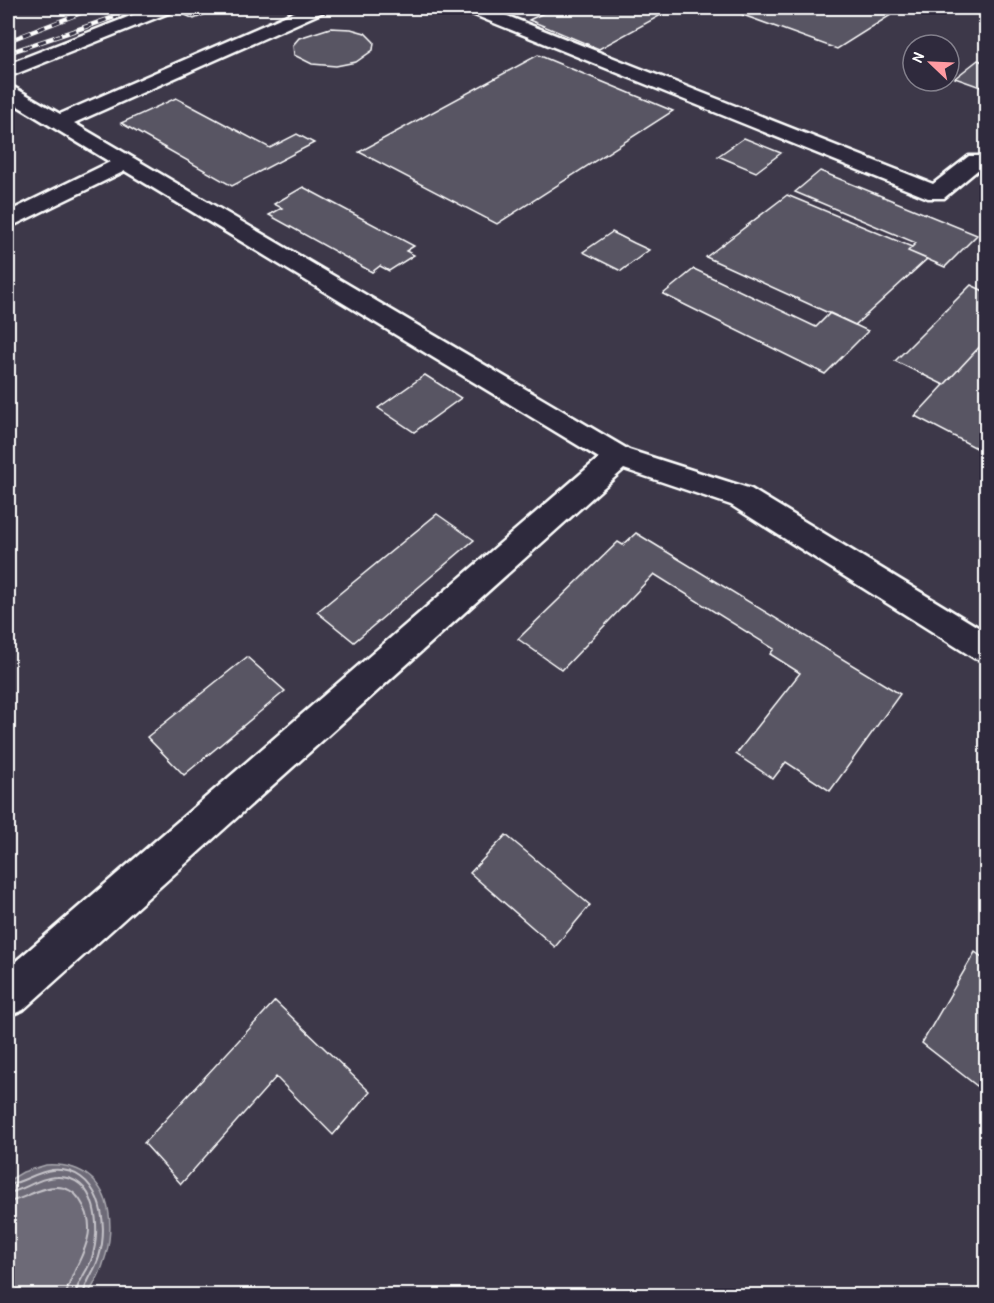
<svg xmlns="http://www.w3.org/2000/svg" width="994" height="1303" viewBox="0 0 994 1303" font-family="'Patrick Hand',sans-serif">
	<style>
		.built { fill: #3c3749; fill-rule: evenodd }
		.water { fill: #6d6a77; stroke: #a7a6ad; stroke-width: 1.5 }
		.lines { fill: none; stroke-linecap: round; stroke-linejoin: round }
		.shore { stroke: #c5c3c9; stroke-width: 2 }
		.building { fill: #595564; stroke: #fff; stroke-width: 1.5 }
		.minor-casing { stroke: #fff; stroke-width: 5 }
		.minor { fill: #2f2a3d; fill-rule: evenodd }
		.rail-casing { stroke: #fff; stroke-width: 4.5 }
		.rail { stroke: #2f2a3d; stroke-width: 3; stroke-dasharray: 8; stroke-linecap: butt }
	</style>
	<rect width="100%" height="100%" fill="#2f2a3d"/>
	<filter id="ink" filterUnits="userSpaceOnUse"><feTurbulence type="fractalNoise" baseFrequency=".0167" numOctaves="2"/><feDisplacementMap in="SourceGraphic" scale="12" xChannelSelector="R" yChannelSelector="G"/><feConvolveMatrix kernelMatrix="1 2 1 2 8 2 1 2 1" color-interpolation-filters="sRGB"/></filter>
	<g filter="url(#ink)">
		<!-- built -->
		<path class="built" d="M8,8H986V1295H8ZM913,45H949V81H913Z"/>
		<!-- water -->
		<path class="water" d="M46,1165C123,1161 122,1248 87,1295H8V1181L23,1172Z"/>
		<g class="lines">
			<!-- shore -->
			<path class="shore" d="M8,1185C23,1182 37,1172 52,1170C99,1166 110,1222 99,1257C95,1271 85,1282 83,1296
				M8,1193C25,1190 39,1177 57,1177C98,1176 101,1229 92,1258C88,1271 77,1282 75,1296
				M8,1202C25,1199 39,1187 57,1187C66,1187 75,1192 80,1200C105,1237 71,1264 66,1296"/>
		</g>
		<!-- building -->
		<path class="building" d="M197,8H220L194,19L183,14Z
			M554,8H645L663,14L599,49L529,20Z
			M756,8H902L837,49L743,15Z
			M330,28L351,29L365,33L374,42L373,50L356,62L336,66L312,64L294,55L293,45L299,38Z
			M538,55L673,111L497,224L359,152Z
			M978,60L986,63V89L955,78Z
			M176,98L270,148L297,134L314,143L232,186L121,123Z
			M744,138L781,153L756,172L718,156Z
			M820,171L977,235L945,267L908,251L916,243L795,192Z
			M303,187L414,246L406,251L414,255L389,271L380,266L372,272L269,215L282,208L274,204Z
			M787,195L912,247L908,251L927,259L855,325L706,257Z
			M612,232L634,243L649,250L621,271L583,252Z
			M694,269L816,327L830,313L868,331L825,374L663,294Z
			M971,285L986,292V340L944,385L895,361Z
			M986,340V453L915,416Z
			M425,375L461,398L414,432L378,408Z
			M437,514L474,540L354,642L317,612Z
			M636,533L900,694L830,791L786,762L773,779L736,754L800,673L770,654L774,649L654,574L562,670L518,639L618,542L623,545Z
			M247,657L285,691L184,775L147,737Z
			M506,835L590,905L555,947L470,873Z
			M975,952L986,960V1093L922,1043Z
			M275,1001L370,1092L333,1135L276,1077L181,1184L144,1143Z"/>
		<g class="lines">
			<!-- minor casing -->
			<g class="minor-casing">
				<path id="minor" d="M151,8H174L171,12L8,77V64Z
					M303,8H326L323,12L74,123L629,450L751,489L986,632V661L974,658L731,505L624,469L23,1010L8,1016V968L599,458L125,171L8,228V212L110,162L8,100V86L15,88L60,114Z
					M464,8H487L933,184L969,156H985L986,163L944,198H928L467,12Z"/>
			</g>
			<!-- minor -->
			<use href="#minor" class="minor"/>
			<!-- rail casing -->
			<g class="rail-casing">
				<path id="rail" d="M8,41L94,8
					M8,53L141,8"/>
			</g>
			<!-- rail -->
			<use href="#rail" class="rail"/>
		</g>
	</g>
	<!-- margin -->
	<rect width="994" height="1303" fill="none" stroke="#2f2a3d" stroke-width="30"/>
	<rect x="15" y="15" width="964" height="1273" fill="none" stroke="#fff" stroke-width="2" filter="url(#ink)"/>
	<!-- north arrow -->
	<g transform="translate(931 63) rotate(293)"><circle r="28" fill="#2f2a3d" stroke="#827f8b" stroke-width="1.5"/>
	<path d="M0-4.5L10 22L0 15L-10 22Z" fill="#ff9aa2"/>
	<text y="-9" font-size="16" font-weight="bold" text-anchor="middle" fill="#ffffff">N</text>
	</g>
</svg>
